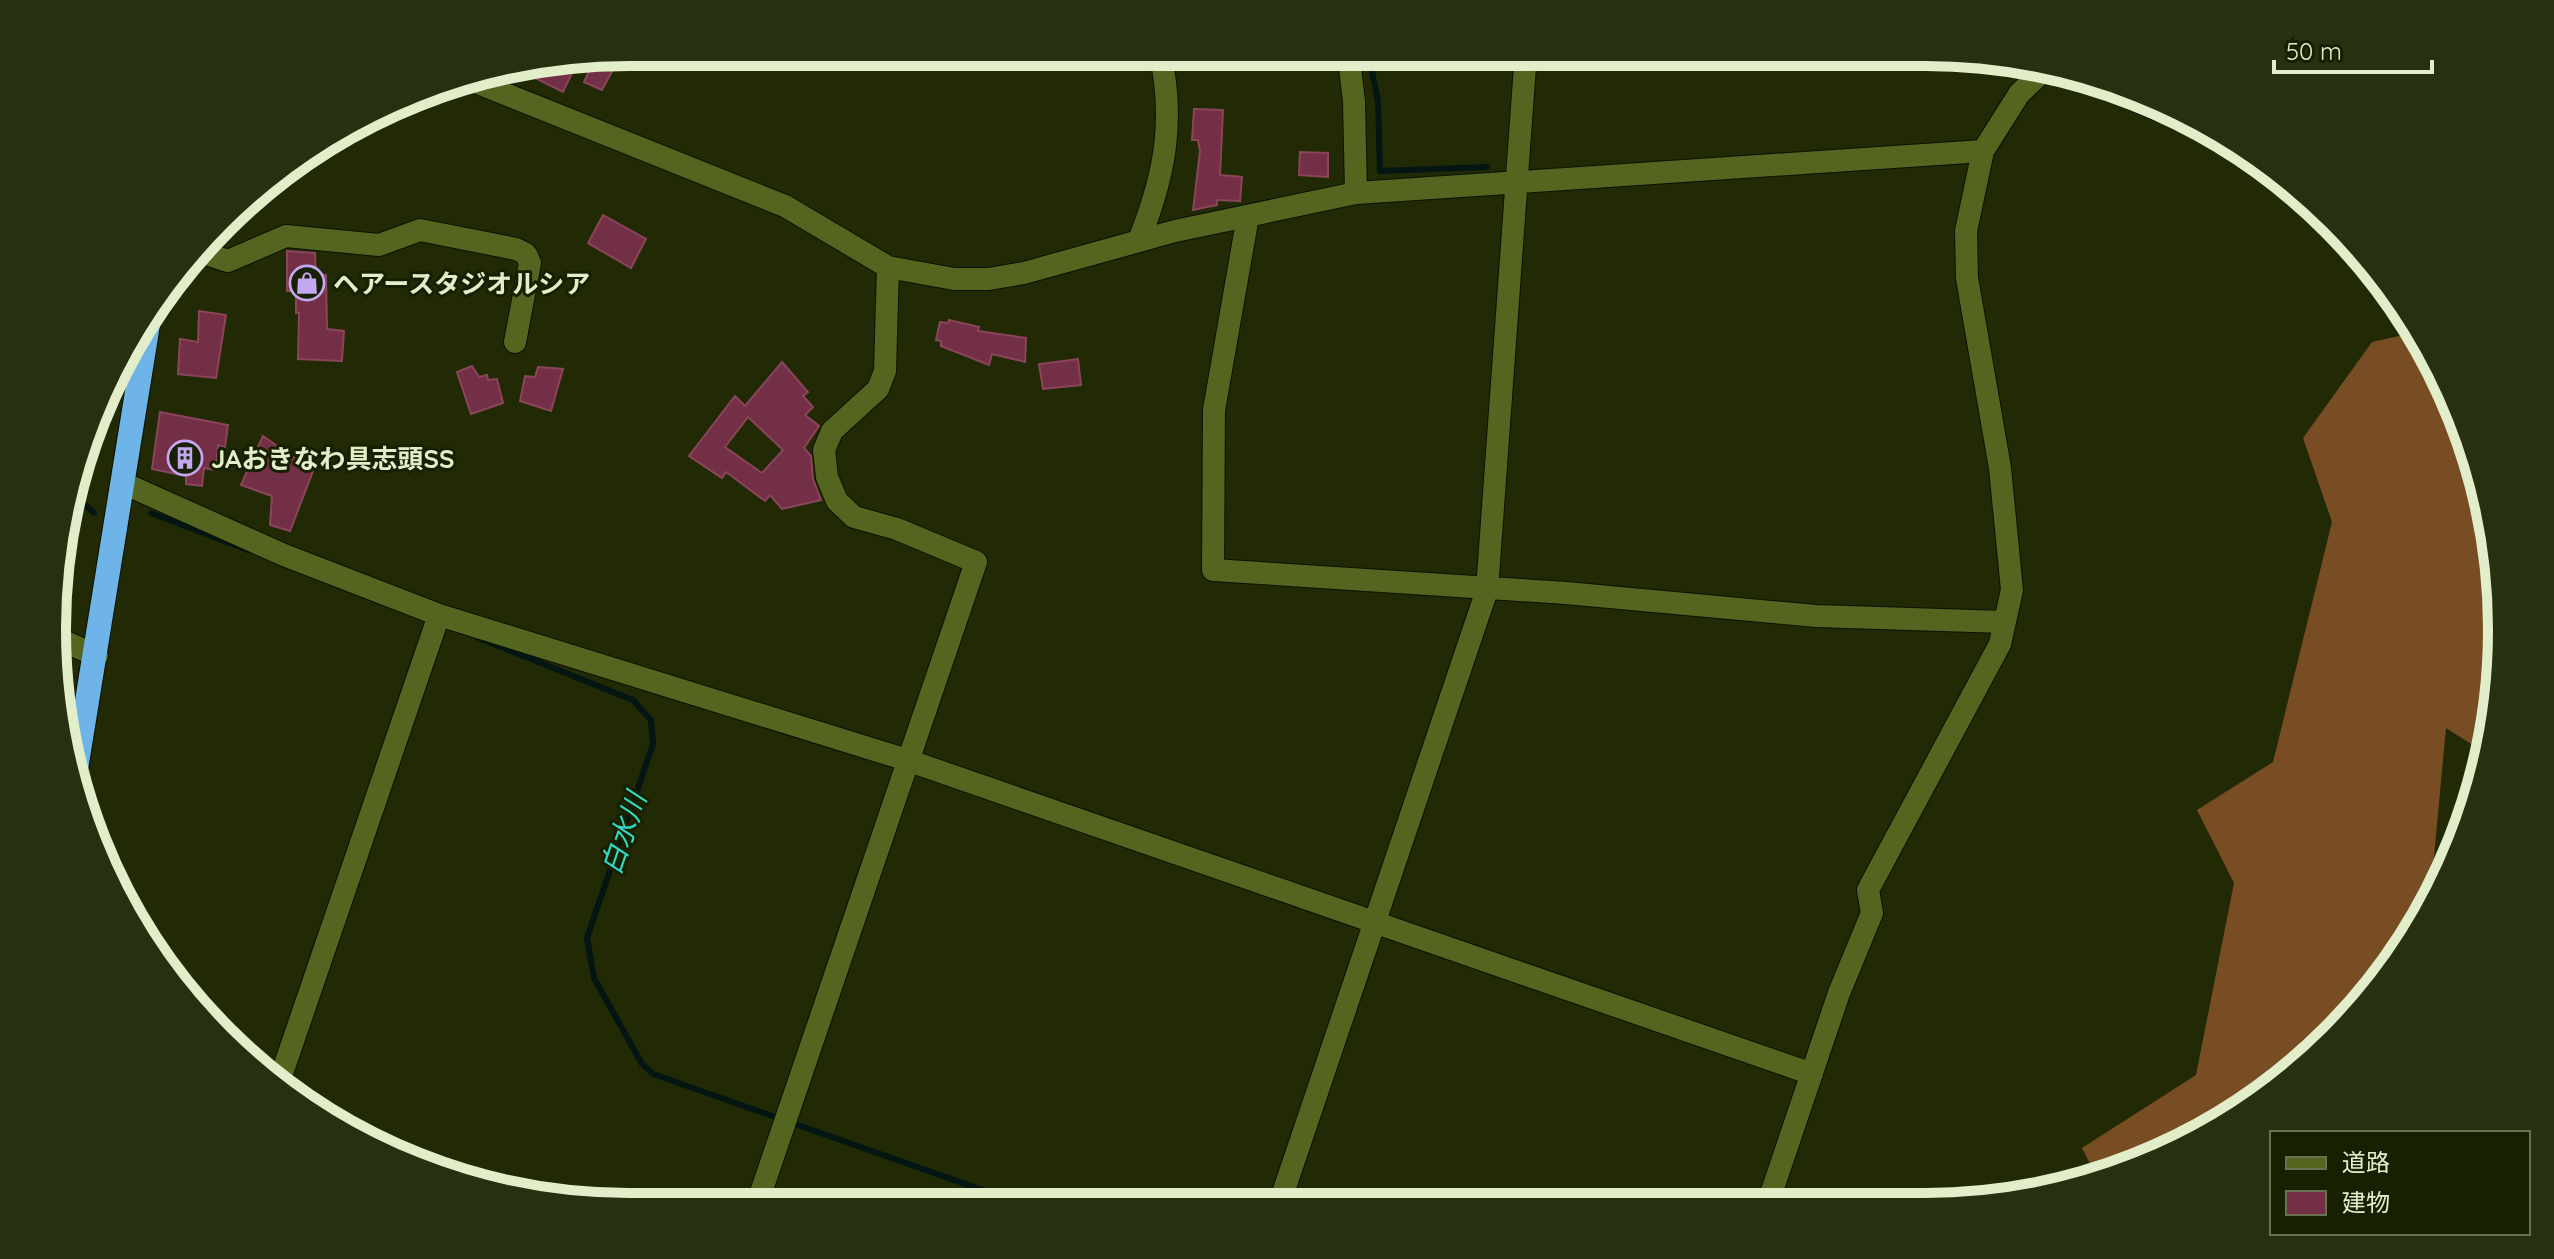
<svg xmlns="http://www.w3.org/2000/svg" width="2554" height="1259" viewBox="0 0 2554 1259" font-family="Quicksand,'Noto Sans JP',sans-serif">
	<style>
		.forest { fill: #794d23 }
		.water { fill: #031613 }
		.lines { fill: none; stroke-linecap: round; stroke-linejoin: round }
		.stream { stroke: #031613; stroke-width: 6 }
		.building { fill: #722f45; stroke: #8b455a; stroke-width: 2; fill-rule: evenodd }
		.minor-casing { stroke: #0c1100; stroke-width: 24 }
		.highway-casing { stroke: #0c1100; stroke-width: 26 }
		.minor { stroke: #53651e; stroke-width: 22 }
		.highway { stroke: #6eb4e8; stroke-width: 24 }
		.labels { text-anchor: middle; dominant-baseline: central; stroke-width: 6; stroke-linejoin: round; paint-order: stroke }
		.poi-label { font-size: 26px; font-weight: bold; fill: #e2eeca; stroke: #172000; text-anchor: start }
		.water-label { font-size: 28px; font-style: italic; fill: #32dac5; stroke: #172000 }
		.rim { fill: none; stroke: #e2eeca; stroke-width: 10 }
	</style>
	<rect width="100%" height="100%" fill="#212a04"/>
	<!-- forest -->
	<path class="forest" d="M2417,332L2458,409L2491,517L2502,630L2487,754L2446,728L2430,899L2393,964L2372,992L2276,1087L2146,1163L2096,1176L2082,1148L2196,1075L2234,883L2197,810L2273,762L2332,522L2303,438L2372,342Z"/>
	<!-- water -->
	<path class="water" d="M2085,78L2146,96L2207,129C2163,135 2123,104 2083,89L2081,82Z"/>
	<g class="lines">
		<!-- stream -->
		<path class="stream" d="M1368,52L1378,101L1380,171L1487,167
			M72,492L94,513
			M151,513L248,550
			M479,638L633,700L651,720L653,744L587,938L594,978L642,1064L653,1074L1028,1206"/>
	</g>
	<!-- building -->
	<path class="building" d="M595,58L615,66L602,90L584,82Z
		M557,64L572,73L563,92L519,70Z
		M1194,109L1223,110L1220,175L1242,177L1240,201L1217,200V205L1193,210L1200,151L1198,140H1192Z
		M1300,152L1328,153V177L1299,175Z
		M603,215L646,239L631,268L588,243Z
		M287,251L315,253L316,275H326L327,329L344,331L342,361L298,359L299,313H296V291H287Z
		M199,311L226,315L216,378L178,374L180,339L198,342Z
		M949,320L979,327L978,331L1026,338L1025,362L992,354L989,365L941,346V341L936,340L940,322L948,323Z
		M1078,359L1081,385L1043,389L1039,364Z
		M782,362L808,392L803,396L813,407L805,415L819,426L804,448L811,456L813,479L821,500L782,509L770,495L765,501L726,472L722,478L689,456L735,396L745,406ZM748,417L783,450L762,473L725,447Z
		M472,366L479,377L487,375L488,380L497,379L503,403L471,414L457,372Z
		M538,367L563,369L551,411L520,401L525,376L535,377Z
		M160,412L228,425L225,447L218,445L216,470L204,468L202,486L186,484V476L152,469Z
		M263,436L313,471L290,531L270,525L272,496L241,485Z"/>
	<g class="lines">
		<!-- minor casing -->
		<g class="minor-casing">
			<path id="minor" d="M1348,52L1354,101L1356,193
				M468,79L785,206L888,267L954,279H989L1024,273L1175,231L1356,193L1983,151
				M1248,216L1214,410L1213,570L1566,593L1816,616L2005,622
				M1139,240C1165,175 1175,121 1160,52
				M194,250L228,261L286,236L379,245L420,230L516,249L526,254L530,263L515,342
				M123,483L284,555L439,615L907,760L1812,1074
				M59,639L97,656
				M278,1085L439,615
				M1768,1203L1839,993L1872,913L1868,890L2000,644L2012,590L2000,468L1967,278L1966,231L1983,151L2019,94L2048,66
				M1279,1205L1487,590L1526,52
				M756,1207L976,562L897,529L854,517L837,501L827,477L824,450L832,431L878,389L885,371L888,267"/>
		</g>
		<!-- highway casing -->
		<g class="highway-casing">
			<path id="highway" d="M76,769L150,312"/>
		</g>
		<!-- minor -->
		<use href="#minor" class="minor"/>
		<!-- highway -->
		<use href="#highway" class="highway"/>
	</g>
	<!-- icons -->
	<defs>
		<g id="shop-ring" transform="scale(1.8)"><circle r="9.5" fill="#172000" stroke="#c4a7f1" stroke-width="1.5"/><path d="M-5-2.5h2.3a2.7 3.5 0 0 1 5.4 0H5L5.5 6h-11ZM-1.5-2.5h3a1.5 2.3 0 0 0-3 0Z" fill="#c4a7f1"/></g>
		<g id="building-ring" transform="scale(1.8)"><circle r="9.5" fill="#172000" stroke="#c4a7f1" stroke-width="1.5"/><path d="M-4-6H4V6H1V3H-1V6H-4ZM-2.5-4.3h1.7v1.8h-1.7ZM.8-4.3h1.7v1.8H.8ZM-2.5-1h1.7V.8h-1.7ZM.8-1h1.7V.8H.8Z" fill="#c4a7f1"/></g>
	</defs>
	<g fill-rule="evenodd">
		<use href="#shop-ring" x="307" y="283"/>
		<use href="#building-ring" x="185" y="458"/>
	</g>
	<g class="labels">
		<!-- poi labels -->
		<g class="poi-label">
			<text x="333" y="283">ヘアースタジオルシア</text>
			<text x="211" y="458">JAおきなわ具志頭SS</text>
		</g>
		<!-- water labels -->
		<g class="water-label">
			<text transform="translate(623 833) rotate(-71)">白水川</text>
		</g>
	</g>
	<!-- crop -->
	<path d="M0 0H2554V1259H0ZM629 66H1925A563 563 0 0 1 2488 629V630A563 563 0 0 1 1925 1193H629A563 563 0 0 1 66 630V629A563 563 0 0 1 629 66Z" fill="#273010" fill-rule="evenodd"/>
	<path class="rim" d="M629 66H1925A563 563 0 0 1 2488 629V630A563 563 0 0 1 1925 1193H629A563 563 0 0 1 66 630V629A563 563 0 0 1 629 66Z"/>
	<!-- legend -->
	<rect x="2270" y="1131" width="260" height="104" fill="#172000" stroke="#687251" stroke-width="2"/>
	<rect x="2286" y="1157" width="40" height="12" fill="#53651e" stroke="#687251" stroke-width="2"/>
	<text x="2342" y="1171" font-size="24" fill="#e2eeca">道路</text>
	<rect x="2286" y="1191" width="40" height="24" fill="#722f45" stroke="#687251" stroke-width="2"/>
	<text x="2342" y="1211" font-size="24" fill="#e2eeca">建物</text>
	<!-- scale -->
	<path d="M2274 60v12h158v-12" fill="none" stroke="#e2eeca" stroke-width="4"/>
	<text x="2286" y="60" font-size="24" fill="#e2eeca" stroke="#172000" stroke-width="6" paint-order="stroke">50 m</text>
</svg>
